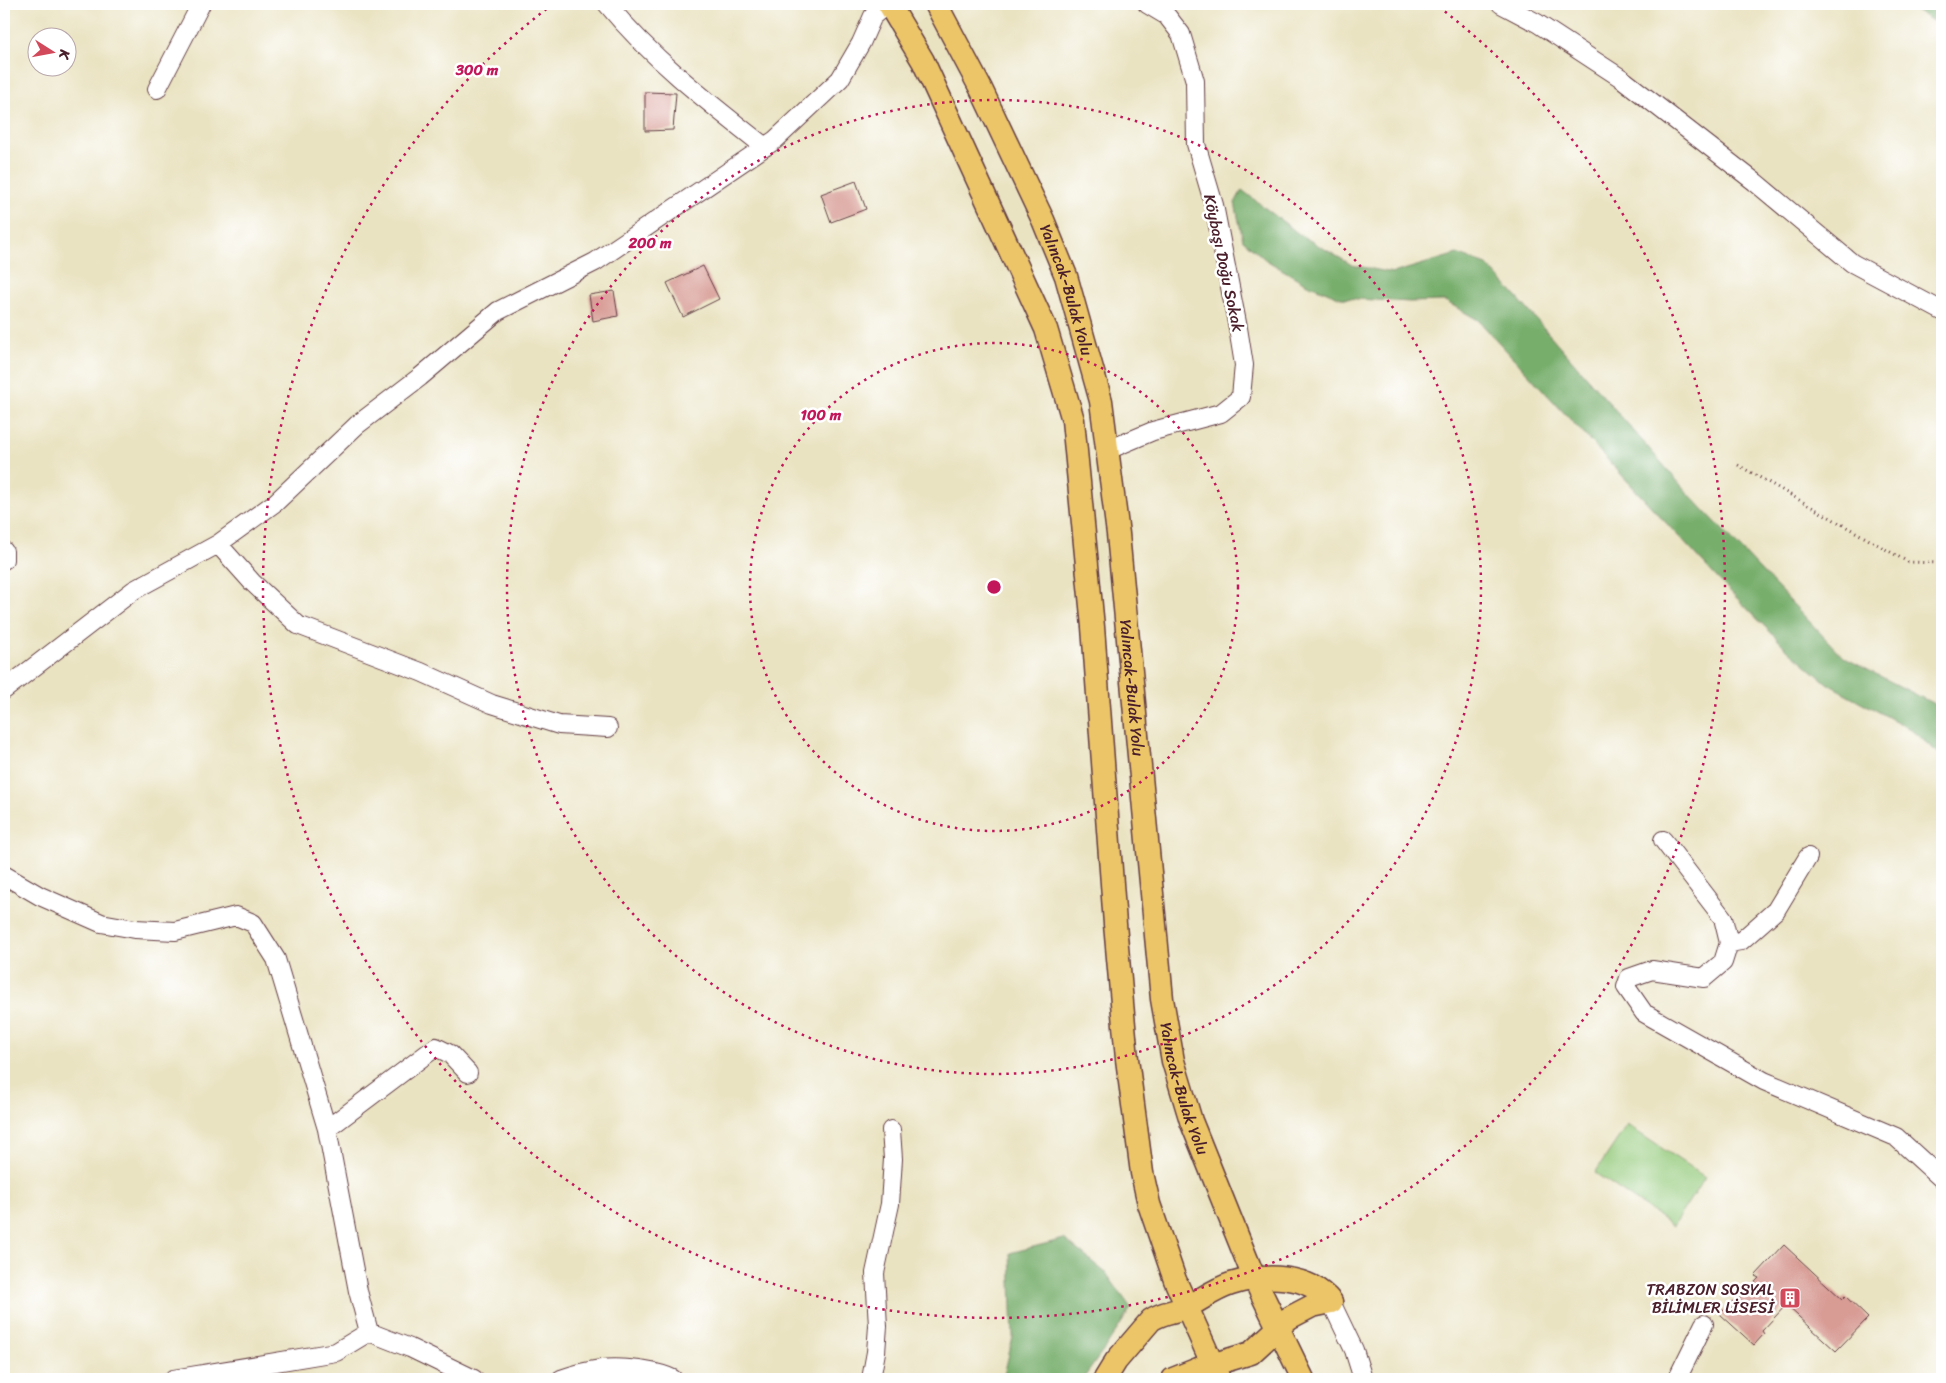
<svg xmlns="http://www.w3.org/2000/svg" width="1946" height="1383" viewBox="0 0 1946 1383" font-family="Sriracha,sans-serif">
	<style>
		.green { fill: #94ca7c; stroke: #6f7454 }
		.forest { fill: #77ae6c; stroke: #60664c }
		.building { fill: #d89c95 }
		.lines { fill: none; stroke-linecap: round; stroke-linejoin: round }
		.minor-casing { stroke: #623c42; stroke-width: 20 }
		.major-casing { stroke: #623c42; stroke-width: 25 }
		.path { stroke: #623c42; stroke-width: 3; stroke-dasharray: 1 4; stroke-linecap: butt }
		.minor { stroke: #fff; stroke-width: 18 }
		.major { stroke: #ecc569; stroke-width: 22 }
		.ring { fill: none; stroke: #c2185b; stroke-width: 2.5; stroke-dasharray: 2.5 5 }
		.labels { text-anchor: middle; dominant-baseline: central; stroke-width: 5; stroke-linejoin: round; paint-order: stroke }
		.street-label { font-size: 16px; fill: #4a1f2b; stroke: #fff }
		.poi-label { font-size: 16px; fill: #4a1f2b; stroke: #fff; text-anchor: end }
		.centre { fill: #c2185b; stroke: #fff; stroke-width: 2.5 }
		.ring-label { font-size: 15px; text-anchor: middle; font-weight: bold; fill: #c2185b; stroke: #fff; stroke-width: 5; stroke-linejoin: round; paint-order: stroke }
	</style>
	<rect width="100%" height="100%" fill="#fff"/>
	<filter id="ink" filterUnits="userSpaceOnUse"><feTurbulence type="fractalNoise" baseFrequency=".02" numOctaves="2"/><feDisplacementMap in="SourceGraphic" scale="10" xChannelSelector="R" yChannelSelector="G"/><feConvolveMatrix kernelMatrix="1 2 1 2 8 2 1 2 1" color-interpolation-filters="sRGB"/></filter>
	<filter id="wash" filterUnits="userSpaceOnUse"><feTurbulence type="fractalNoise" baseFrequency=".0096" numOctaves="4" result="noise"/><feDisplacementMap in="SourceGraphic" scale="20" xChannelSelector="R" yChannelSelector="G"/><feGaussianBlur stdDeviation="1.12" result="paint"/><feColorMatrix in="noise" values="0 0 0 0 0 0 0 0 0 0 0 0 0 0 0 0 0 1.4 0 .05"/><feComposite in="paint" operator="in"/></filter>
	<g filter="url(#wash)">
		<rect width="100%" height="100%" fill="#eae3c2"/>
		<!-- green -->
		<path class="green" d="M1627,1125L1705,1177L1673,1226L1595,1173Z"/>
		<!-- forest -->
		<path class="forest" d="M1906,4H1942V27Z
			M1242,190L1299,234L1352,265L1393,273L1457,254L1487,265L1515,295L1687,492L1843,657L1942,708V756L1910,729L1828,684L1787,649L1719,580L1478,320L1445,301L1410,302L1341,298L1305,283L1266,260L1243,240L1235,203Z
			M1064,1239L1106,1273L1131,1308L1106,1347L1083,1379H1003L1013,1337L1010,1253Z"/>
		<g id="blocks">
			<!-- building -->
			<path class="building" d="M645,92L676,93L673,130L645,131Z
				M856,181L866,209L831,222L821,194Z
				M703,266L719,299L683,317L667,283Z
				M614,291L618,316L593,321L589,295Z
				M1784,1245L1842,1299L1845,1296L1868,1318L1836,1351L1786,1305L1762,1331L1764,1334L1754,1345L1720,1314L1733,1301L1735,1303L1759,1278L1755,1276Z"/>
		</g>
	</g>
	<g filter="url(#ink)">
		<use href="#blocks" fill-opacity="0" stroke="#623c42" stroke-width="1"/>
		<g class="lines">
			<!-- minor casing -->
			<g class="minor-casing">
				<path id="minor" d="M607,4C652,59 709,103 765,147
					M1501,4L1537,23L1621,78L1755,182L1852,263L1942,311
					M157,89L201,4
					M1108,450L1153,431L1221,413L1241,397L1244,365L1238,328L1214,205L1196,144L1195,81L1181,34L1167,16L1147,4
					M218,544L252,582L298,625L421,672L492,704L559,725L608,728
					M4,551V560
					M4,690L134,590L218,544L276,502L357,425L420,377L498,311L595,262L775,140L840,79L861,43L873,16L887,4
					M1663,840L1723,918L1729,943L1723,962L1704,978L1652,970L1629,978L1626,987L1644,1013L1764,1081L1896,1137L1942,1179
					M4,875L40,896L101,923L135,929L175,931L236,916L253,923L276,959L327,1129L358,1291L369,1332L410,1348L474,1379
					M1729,943L1741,941L1776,910L1808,857
					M327,1129L436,1047L450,1054L468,1073
					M1331,1302L1354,1350L1363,1379
					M173,1379L336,1352L369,1332
					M561,1379C591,1369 608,1366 639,1370C651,1372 661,1373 673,1379
					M871,1379L876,1352L878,1326L875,1273L890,1204L893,1159L891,1130
					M1677,1379L1704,1324"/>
			</g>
			<!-- major casing -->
			<g class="major-casing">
				<g id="major">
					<path d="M889,4L923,61L1046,329L1073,420L1093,627L1115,924L1127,1059L1142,1173L1149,1204L1175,1280L1219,1379"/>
					<path id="s1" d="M936,4L981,89L1043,220L1066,276L1101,401L1118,534L1162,999L1173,1061L1191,1121L1255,1280L1303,1379"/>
					<path d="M1105,1379L1116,1361L1151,1320C1162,1312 1175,1312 1187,1307C1202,1299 1215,1289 1231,1284C1264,1274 1308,1273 1331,1302"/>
					<path d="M1173,1379L1198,1369L1251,1353L1289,1318L1312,1306L1331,1302"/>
				</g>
			</g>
			<!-- path -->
			<path class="path" d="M1738,465L1908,562L1942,563"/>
			<!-- minor -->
			<use href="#minor" class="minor"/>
			<!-- major -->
			<use href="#major" class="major"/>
		</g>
	</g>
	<!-- distance rings -->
	<g class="ring">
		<circle cx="994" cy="587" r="244"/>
		<circle cx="994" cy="587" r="487"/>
		<path d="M1439 7A731 731 0 1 1 549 7"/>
	</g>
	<!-- icons -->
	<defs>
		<g id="building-square" transform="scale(1.125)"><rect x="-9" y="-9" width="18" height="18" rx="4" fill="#d1495b" stroke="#fff"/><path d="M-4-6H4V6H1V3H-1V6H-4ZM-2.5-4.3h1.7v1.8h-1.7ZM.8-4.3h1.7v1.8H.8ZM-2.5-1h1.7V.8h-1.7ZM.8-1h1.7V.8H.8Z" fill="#fff"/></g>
	</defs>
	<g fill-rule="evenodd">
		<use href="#building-square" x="1790" y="1298"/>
	</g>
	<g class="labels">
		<!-- street labels -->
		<g class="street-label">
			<text transform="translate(1224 263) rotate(78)">Köybaşı Doğu Sokak</text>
			<text stroke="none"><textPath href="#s1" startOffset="315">Yalıncak-Bulak Yolu</textPath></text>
			<text stroke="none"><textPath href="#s1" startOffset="720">Yalıncak-Bulak Yolu</textPath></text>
			<text stroke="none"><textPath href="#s1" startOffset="1125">Yalıncak-Bulak Yolu</textPath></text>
		</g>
		<!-- poi labels -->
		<g class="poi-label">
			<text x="1774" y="1289">TRABZON SOSYAL<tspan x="1774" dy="18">BİLİMLER LİSESİ</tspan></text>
		</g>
	</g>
	<circle cx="994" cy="587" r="8" class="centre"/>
	<g class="ring-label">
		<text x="477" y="75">300 m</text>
		<text x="650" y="248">200 m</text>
		<text x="821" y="420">100 m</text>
	</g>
	<!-- margin -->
	<rect width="1946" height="1383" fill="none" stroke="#fff" stroke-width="20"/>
	<!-- north arrow -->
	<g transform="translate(52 52) rotate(101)"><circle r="24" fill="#ffffff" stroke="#b7a5aa"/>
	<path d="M0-4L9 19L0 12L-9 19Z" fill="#d1495b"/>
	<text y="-8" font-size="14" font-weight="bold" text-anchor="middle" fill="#4a1f2b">K</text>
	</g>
</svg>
